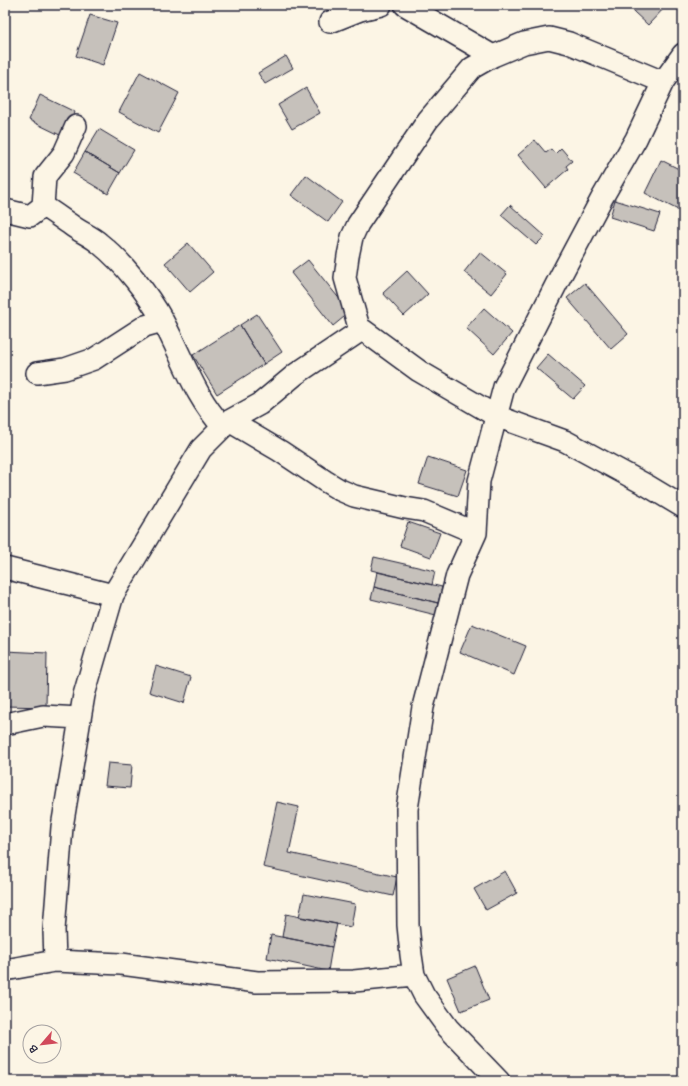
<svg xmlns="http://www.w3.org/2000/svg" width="688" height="1086" viewBox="0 0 688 1086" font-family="Mynerve,sans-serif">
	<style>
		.building { fill: #c6c1bb; stroke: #22223b }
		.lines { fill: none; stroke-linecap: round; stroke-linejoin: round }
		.street-casing { stroke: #22223b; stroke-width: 24 }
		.street { stroke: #fcf5e5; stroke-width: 21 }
	</style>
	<rect width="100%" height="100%" fill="#fcf5e5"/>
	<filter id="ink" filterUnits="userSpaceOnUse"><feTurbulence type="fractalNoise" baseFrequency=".025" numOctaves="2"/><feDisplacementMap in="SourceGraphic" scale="8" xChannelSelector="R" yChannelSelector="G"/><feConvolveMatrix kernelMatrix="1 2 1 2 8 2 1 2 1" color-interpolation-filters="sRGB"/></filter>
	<g filter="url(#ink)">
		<!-- building -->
		<path class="building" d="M641,5H667L648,25L634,12Z
			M90,15L117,23L103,65L76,56Z
			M286,56L293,68L265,84L258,73Z
			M140,72L179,93L158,133L119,112Z
			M306,88L320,113L292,129L278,105Z
			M40,95L75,112L64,137L29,120Z
			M99,129L134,150L120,173L85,152Z
			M535,140L546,153L551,149L555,154L561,148L572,161L566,166L568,169L546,188L518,155Z
			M85,152L120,173L108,194L73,173Z
			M661,160L683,171V204L680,211L645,193Z
			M306,175L342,202L328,222L291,195Z
			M615,200L660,214L654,231L610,217Z
			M510,205L545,236L536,245L501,215Z
			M188,243L213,272L190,292L165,263Z
			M480,252L507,274L491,294L464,272Z
			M308,260L350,312L333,326L291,273Z
			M407,271L428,294L404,316L383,293Z
			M585,283L628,334L611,349L567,298Z
			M484,308L512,333L494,354L466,328Z
			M257,314L282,352L264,364L240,325Z
			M240,325L264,364L217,394L193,355Z
			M548,354L585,386L573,399L536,368Z
			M428,457L467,470L458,496L419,484Z
			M408,522L440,533L431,557L400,546Z
			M374,557L435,571L432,585L371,570Z
			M377,572L442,587L438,603L374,587Z
			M374,587L438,603L436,615L371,599Z
			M472,624L526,646L514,675L460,652Z
			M5,651L47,653L46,707L5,706Z
			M156,666L191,677L184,703L149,692Z
			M108,763L132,765L130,788L105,786Z
			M277,802L299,807L289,853L397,877L393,896L263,867Z
			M505,871L517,893L486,910L474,889Z
			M304,894L355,904L351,927L299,917Z
			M286,914L337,924L332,947L282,937Z
			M271,935L332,947L328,971L267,958Z
			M475,966L489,1000L461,1011L447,978Z"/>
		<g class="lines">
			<!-- street casing -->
			<g class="street-casing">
				<path id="street" d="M405,5L493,56
					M330,22L360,10L381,5
					M43,206L45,177L48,173L64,153L76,126
					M5,210L30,216L43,206C53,212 62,219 71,225C80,232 91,236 99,243C124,263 148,294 163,321C183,358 194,396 223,427
					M360,331L345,278L348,256L352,237L358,224L428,120L472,68L493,56L524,43L549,38L569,43L663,82
					M37,373L65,369L94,359L145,326L163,321
					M229,421L280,451L325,481L340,490L354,496L405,508L424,511L476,533
					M5,568L113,595
					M5,724L43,716L80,718
					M55,961L54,930L62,827L84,695L113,595L201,449L229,421L260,404L296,374L360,331L363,330L419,371L496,416L565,441L648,486L683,507
					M5,970L55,961L121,964L257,982L354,981L414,975
					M499,1081L448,1028L424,995L414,975L411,955L408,925L407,809L423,707L457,575L476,533L479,481L504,387L560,277L602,198L636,139L663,82L683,54"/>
			</g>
			<!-- street -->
			<use href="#street" class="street"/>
		</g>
	</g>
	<!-- margin -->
	<rect width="688" height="1086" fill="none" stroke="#fcf5e5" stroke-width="20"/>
	<rect x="10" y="10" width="668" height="1066" fill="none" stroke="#22223b" stroke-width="1.5" filter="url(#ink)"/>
	<!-- north arrow -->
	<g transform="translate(42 1044) rotate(242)"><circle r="19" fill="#fcf5e5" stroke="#a5a1a1"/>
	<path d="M0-3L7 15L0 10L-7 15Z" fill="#d1495b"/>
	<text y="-6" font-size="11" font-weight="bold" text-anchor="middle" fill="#22223b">B</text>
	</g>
</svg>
